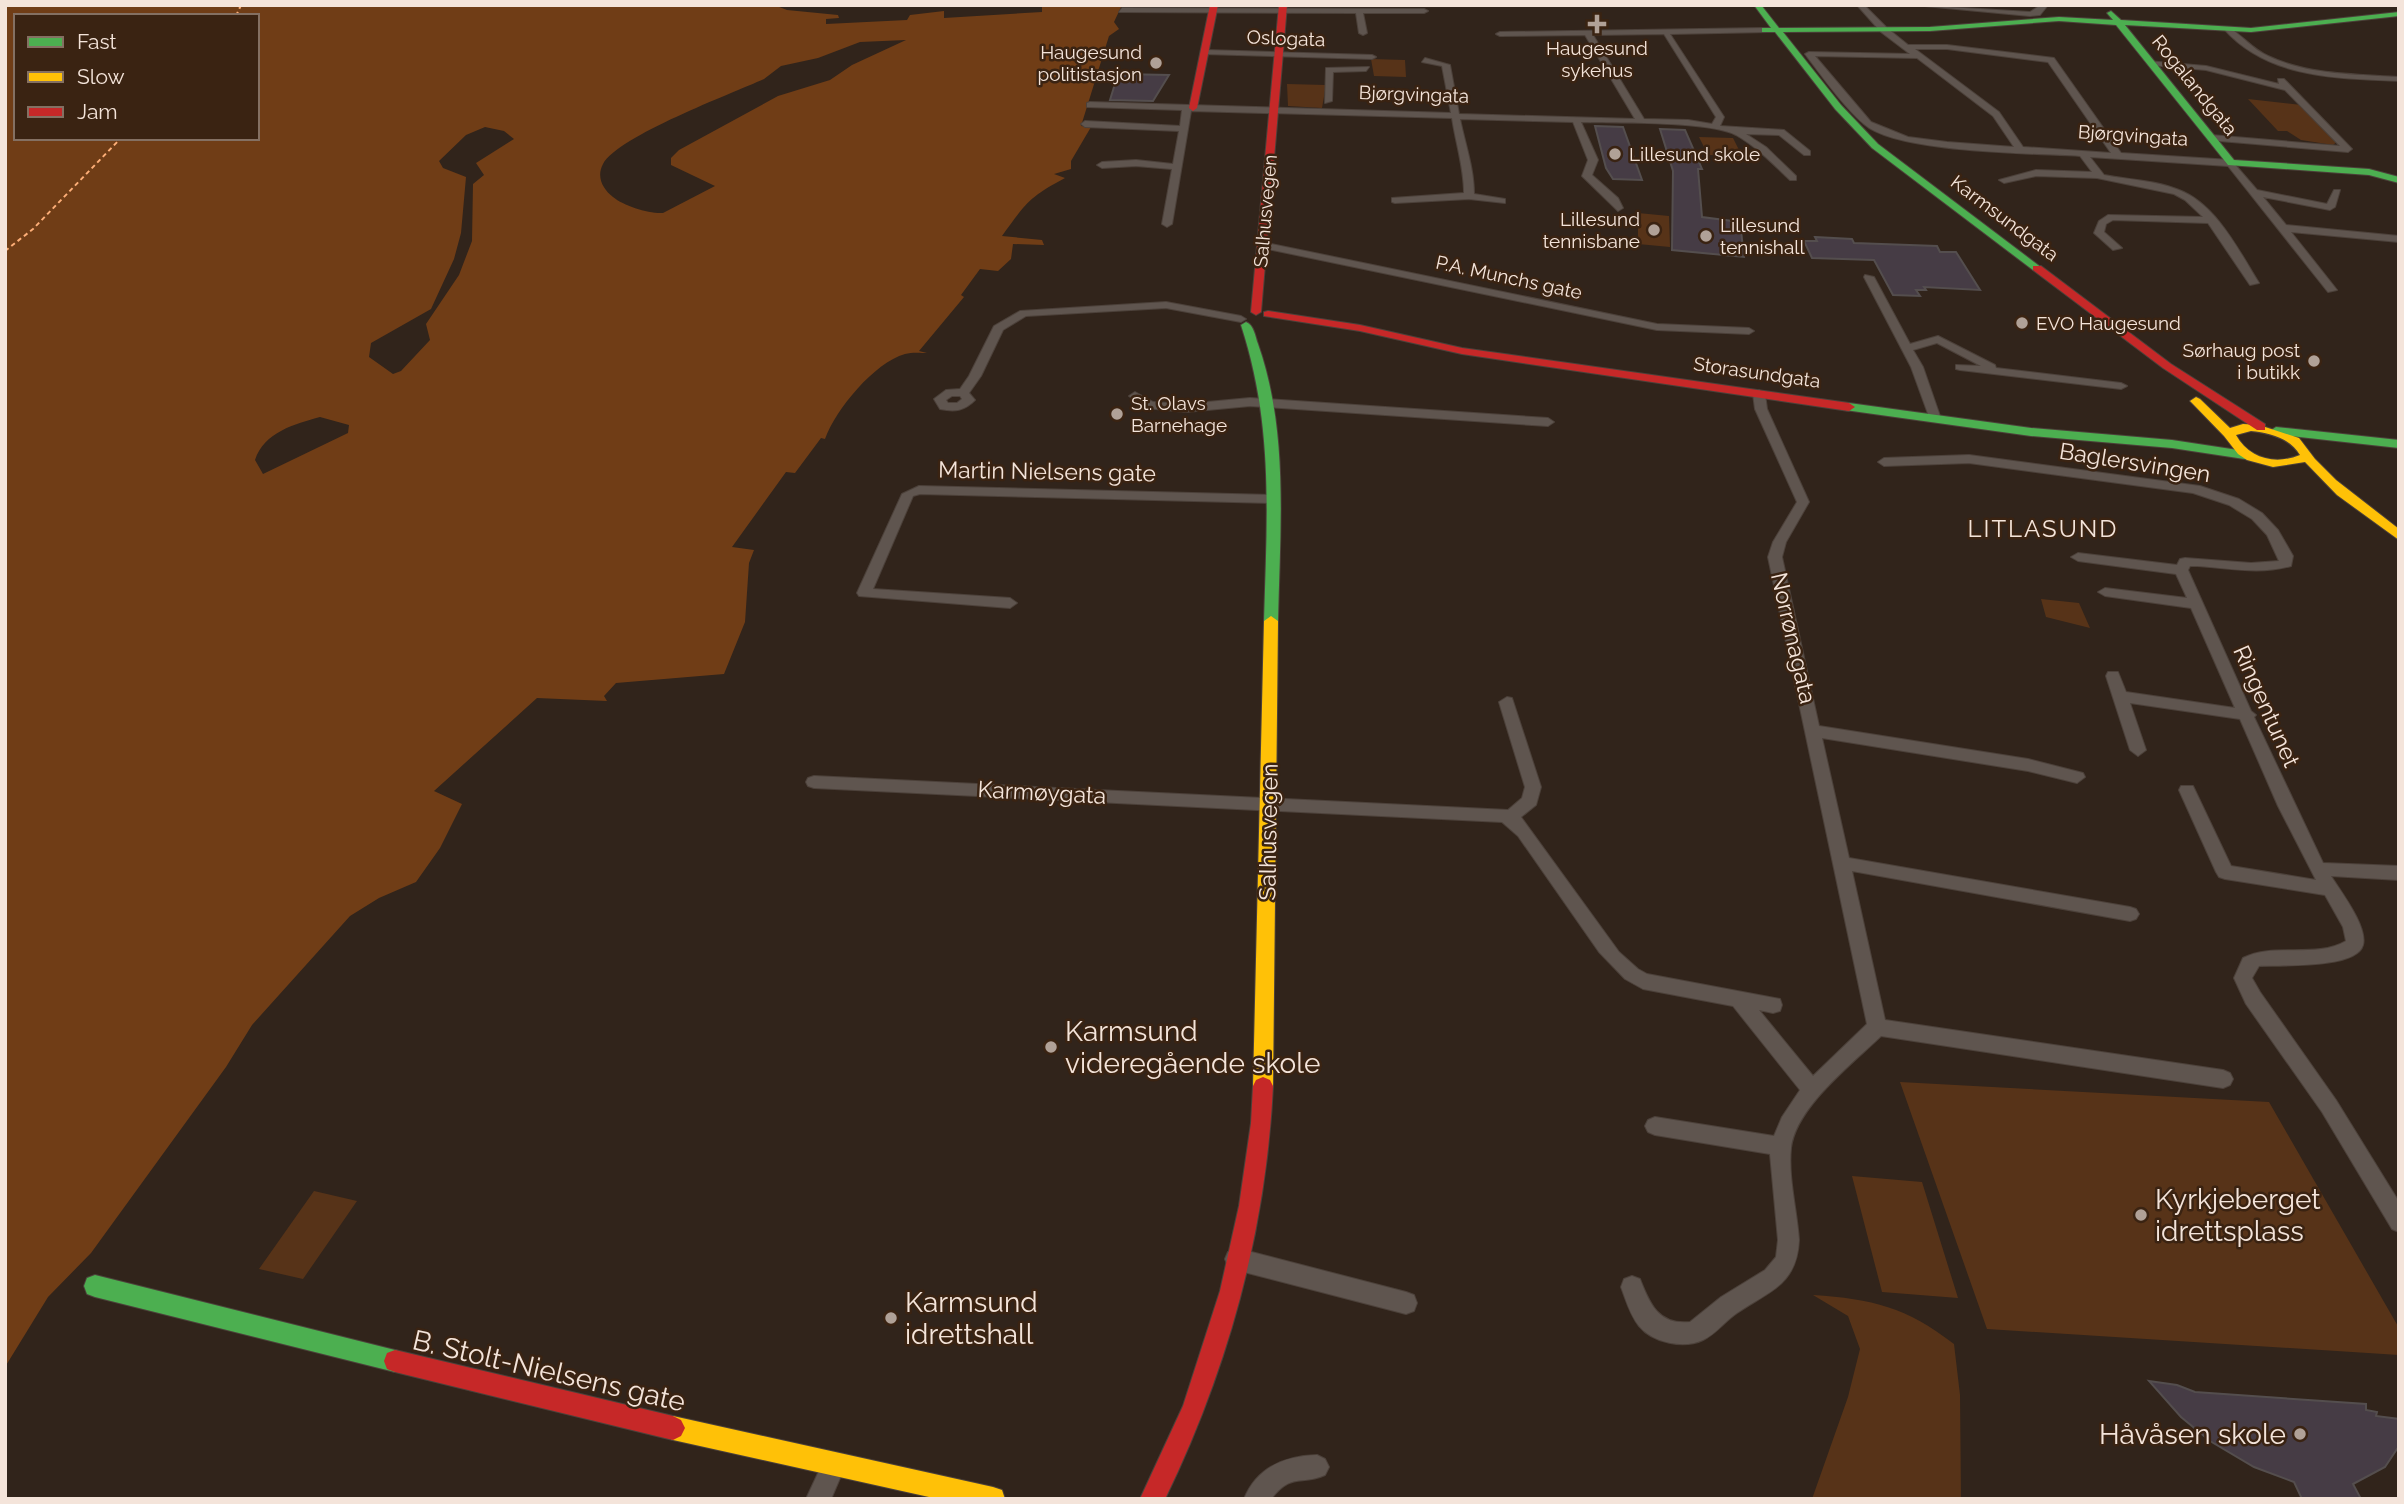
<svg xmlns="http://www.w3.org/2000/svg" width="2404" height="1504" viewBox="0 0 2404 1504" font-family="Raleway,sans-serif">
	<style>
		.green { fill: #573318 }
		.water { fill: #703d16; fill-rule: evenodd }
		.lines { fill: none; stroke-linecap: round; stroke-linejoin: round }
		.ferry { stroke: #fdae77; stroke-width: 2; stroke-dasharray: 4.5 3.5; stroke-linecap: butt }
		.building { fill: #463c45; stroke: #544e4e; stroke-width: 2 }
		.street-casing { stroke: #4c413a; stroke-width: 2 }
		.fast-casing { stroke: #4c413a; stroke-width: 2 }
		.slow-casing { stroke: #4c413a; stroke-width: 2 }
		.jam-casing { stroke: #4c413a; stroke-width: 2 }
		.street { fill: #5f554f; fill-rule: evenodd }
		.fast { fill: #4caf50; fill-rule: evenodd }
		.slow { fill: #ffc107; fill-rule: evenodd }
		.jam { fill: #c62828; fill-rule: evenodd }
		.poi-dot { fill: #b0a197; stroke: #3a2312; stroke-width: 2.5 }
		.labels { text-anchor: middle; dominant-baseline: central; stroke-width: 5; stroke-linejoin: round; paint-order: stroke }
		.far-street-label { font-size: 19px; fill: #f4e4da; stroke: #3a2312 }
		.far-poi-label { font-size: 19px; fill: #f4e4da; stroke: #3a2312; text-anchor: start }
		.street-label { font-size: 23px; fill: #f4e4da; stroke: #3a2312 }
		.neighbourhood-label { font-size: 24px; letter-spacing: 2px; fill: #f4e4da; stroke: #3a2312 }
		.near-poi-label { font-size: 28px; fill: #f4e4da; stroke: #3a2312; text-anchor: start }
		.near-street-label { font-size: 28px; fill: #f4e4da; stroke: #3a2312 }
	</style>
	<rect width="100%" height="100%" fill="#31241b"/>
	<!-- green -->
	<path class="green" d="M1371,59L1405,60L1406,77L1374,76Z
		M1287,84L1326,85L1322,108L1288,106Z
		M2248,99L2302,105L2338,141L2333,145L2301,140L2287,131H2278Z
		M1699,137L1733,138L1742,156L1708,155Z
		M1638,213L1669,216L1670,247L1638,244Z
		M2041,599L2079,603L2090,628L2046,617Z
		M1900,1082L2269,1102L2399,1328V1355L1987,1329Z
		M1852,1176L1922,1182L1958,1298L1882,1292Z
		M314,1191L357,1201L303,1279L259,1269Z
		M1813,1295C1873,1299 1906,1307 1954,1344L1960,1395L1961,1499H1812L1848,1397L1860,1349L1848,1316Z"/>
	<!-- water -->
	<path class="water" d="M5,5H774L787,10L838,15L839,18L826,19V24L907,20L910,15L944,11V18L1042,12V5H1122L1114,22L1119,29L1109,36L1081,126L1091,127L1071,161V169L1054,174L1065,178C1029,197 1026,203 1002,236L1042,240L1044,245L1013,244L1011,259L998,271L980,269L961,295L964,297L919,351L927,353C921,353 912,352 905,354C874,363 836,409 825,439L821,438L795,473L786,472L732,547L754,550L749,563L745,622L724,674L616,683L604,696L607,701L537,698L434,791L462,804L440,848L416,882L379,898L350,916L252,1025L226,1067L91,1253L48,1297L5,1367ZM16,16H257V138H16ZM906,40L852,65L830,80L778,96L679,150L671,158V165L715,186L663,213C649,214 624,206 613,197C603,189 596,177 603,164C618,136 731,94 764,79L781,66L818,58L860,42ZM485,127L504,131L514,139L476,163L484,175L473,184L472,241L459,275L426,324L430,340L401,371L393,374L369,357L371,343L431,309L454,259L461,233L466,177L443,168L439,161L466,135ZM320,417L349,425L348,433L263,474L255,460C264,432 295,424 320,417Z"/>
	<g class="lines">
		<!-- ferry -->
		<path class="ferry" d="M236,16L241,5
			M5,251L33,229L121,138"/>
	</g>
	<!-- building -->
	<path class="building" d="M1118,74L1169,75L1153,101L1110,100Z
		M1595,126L1623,127L1642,180L1613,179L1606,168Z
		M1660,129L1685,130L1702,169H1698L1702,217L1740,222L1744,257L1672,250L1673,171Z
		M1815,237L1852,239L1854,243L1937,246L1940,252H1956L1980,290L1924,287L1926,290H1916L1920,296L1893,295L1874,260L1812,258L1804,241H1817Z
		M2149,1381L2177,1385L2195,1392L2366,1404V1410L2377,1412L2376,1416L2399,1419V1446L2385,1467L2353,1484L2361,1499H2302L2294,1482L2254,1467L2210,1441L2181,1417Z"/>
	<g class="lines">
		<!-- street casing -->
		<g class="street-casing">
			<path id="street" d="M1857,5H1864L1887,28L1908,45H1947L2054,58L2121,153L2231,160L2257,190L2327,204L2334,190H2340L2335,207L2330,210L2263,197L2286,225L2399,236V242L2291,232L2337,290L2328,292L2228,166L2090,157L2104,175C2129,180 2155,180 2179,190C2216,204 2239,251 2259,283L2250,285L2208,223L2113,220L2106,224L2104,232L2122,248L2113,250L2094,233L2099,221L2108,215L2203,217L2185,200L2174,194L2097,178L2036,176L2004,183L1999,180L2036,170L2092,172L2080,156C2033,153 1896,153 1864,124C1844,107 1821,75 1805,54L1809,52L1910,54L1881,32ZM1915,49H1947L2048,62L2111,153L2023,147L1999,112ZM1815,56L1917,58L1993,116L2014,147L1947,142L1908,137L1871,122Z
				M1914,5L2030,12L2041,5H2048L2040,15L2030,16Z
				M1122,8L1424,9L1428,11L1424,13H1363L1367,33L1363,35L1359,33L1356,13L1119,12Z
				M2228,27C2242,35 2252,49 2268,56C2308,75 2355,74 2399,77V81C2337,78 2269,79 2224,29Z
				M1765,28L1768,32L1670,34L1724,117L1720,126L1784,130L1810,151V155H1804L1779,135L1746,134L1766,147L1796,176V180H1790C1773,164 1757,147 1736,135C1710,121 1615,123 1581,122L1598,160L1592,175L1618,198L1623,208L1618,211L1582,176L1588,160L1573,122L1460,119C1465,144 1474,168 1474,194L1505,199V203L1469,199L1395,203L1392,202V198L1464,193C1464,168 1456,144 1452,118L1191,111L1172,224L1167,227L1162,224L1172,169L1136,166L1102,168L1097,165L1102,162L1136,160L1173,164L1179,131L1085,127L1081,124L1085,121L1180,126L1182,110L1087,107V103L1090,102L1451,113L1442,66L1422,62L1425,58L1450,65L1459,114L1635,119L1585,35L1500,36L1496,34L1500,32ZM1664,34L1716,117L1712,124L1688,120L1644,119L1593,35Z
				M1206,50L1372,55L1376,57L1372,59L1203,54Z
				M2147,61L2206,66L2279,84L2278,79H2284L2352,149L2348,152L2208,140V136L2211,135L2340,146L2285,90L2206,70L2150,65Z
				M1369,67L1366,71L1333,72L1332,101L1325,103L1326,68Z
				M1262,242L1657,324L1749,328L1754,331L1749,334L1657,330L1258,247L1257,245Z
				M1865,275L1874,277L1910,344L1938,336L1995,365L1996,368L2121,383L2127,386L2121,389L1960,370L1956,369V365L1981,366L1937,343L1913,350L1923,367L1941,419L1939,422H1931L1911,367L1864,277Z
				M1166,302L1241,316L1246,319L1241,322L1166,308L1026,316L1003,330L981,376L969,393L975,400C964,411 955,412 940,409L934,399L946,390L960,389L969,376L994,326L1020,311ZM952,396H960L962,399L957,403H948L946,400Z
				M1759,390L1765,394L1767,409L1809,502L1786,542L1782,557L1819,726L2028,759L2083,773L2085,777L2077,783L2028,771L1822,738L1849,858L2130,907L2136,909L2139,914L2136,919L2130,921L1852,871L1885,1020L2223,1070L2230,1073L2233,1079L2230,1085L2223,1088L1881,1036C1852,1064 1796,1107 1791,1148C1788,1178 1797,1210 1799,1240C1797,1285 1769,1291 1737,1313C1725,1321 1716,1334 1703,1340C1684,1349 1653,1343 1639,1326C1630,1315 1626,1300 1621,1287L1624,1279L1632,1276L1640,1279C1650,1305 1659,1325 1690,1322L1721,1297L1765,1270L1776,1257L1778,1240L1770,1154L1655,1135L1648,1132L1645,1126L1648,1120L1655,1117L1774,1136L1782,1117L1800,1090L1733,1006L1643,989L1625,979L1599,952L1518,836L1502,822L814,788L808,786L806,782L808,778L814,776L1508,810L1522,798L1525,787L1499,702L1507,697L1512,698L1541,787L1536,805L1521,817L1619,952L1638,969L1647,974L1780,999L1782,1005L1780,1011L1773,1013L1759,1010L1813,1076L1867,1024L1768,557L1773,542L1797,502L1755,409L1753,394Z
				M1135,392L1153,402L1186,404L1250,398L1548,418L1554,422L1548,426L1250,406L1186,412L1146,408L1129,396Z
				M1969,455L2200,486L2239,499L2262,513L2278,530L2293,556L2291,566C2260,575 2229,568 2197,566H2190L2188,570L2251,711L2256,715L2254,717L2323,863L2399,866V880L2331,876C2341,892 2368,927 2363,945C2357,969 2279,965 2259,966L2252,978L2260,992L2336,1100L2399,1202V1232L2392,1229L2322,1112L2246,1004L2234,978L2243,958C2274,942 2315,959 2346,941L2343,927L2325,895L2225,879L2219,877L2216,872L2179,790L2181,786H2193L2231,866L2316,880L2278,806L2240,719L2130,703L2146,750L2138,756L2130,750L2106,676L2108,672H2118L2126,692L2235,708L2191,608L2105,596L2098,592L2105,588L2187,598L2176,574L2078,561L2071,557L2078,553L2177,565L2180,559L2185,558L2251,563L2279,561L2267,535L2252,519L2229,505L2193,493L1969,463L1884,466L1878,462L1884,458Z
				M919,486L1273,495L1279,499L1273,503L920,494L913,496L873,589L1010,598L1017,603L1010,608L859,596L857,593L902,494Z
				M1236,1248L1406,1292L1414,1295L1417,1303L1414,1311L1406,1314L1236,1270L1228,1266L1225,1259L1228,1252Z
				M834,1452L842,1456L846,1464L831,1499H806L826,1456Z
				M1317,1455L1325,1459L1329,1467L1325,1475C1300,1486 1292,1472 1271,1499H1244C1257,1467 1284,1456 1317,1455Z"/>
		</g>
		<!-- fast casing -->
		<g class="fast-casing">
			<path id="fast" d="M1754,5H1761L1779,28L1930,27L2059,17L2113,20L2107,13L2111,11L2121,20L2251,28L2399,12V16L2251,32L2125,25L2234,160L2369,169L2399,177V183L2369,175L2228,165L2116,25L2059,21L1930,31L1783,32L1841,105L1878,144L2042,268L2033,270L1872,148L1835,109L1775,32H1762V28H1771Z
				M1246,322C1254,325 1255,336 1258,344C1289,432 1280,529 1278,621L1271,626L1264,621C1267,517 1274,426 1241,325Z
				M1849,403L2031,428L2172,440L2251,452L2257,456L2251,460L2172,448L2031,436L1845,410V404Z
				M2276,427L2399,440V448L2272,434L2270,431Z
				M95,1275L395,1350L403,1353L406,1361L403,1369L395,1372L95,1297L87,1294L84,1286L87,1278Z"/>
		</g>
		<!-- slow casing -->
		<g class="slow-casing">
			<path id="slow" d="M2196,397L2200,399L2230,428L2243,424L2259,425L2299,438L2315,459L2336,480L2399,529V540L2337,495L2305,462L2273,467L2247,460L2238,454L2224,436L2192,403L2190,401ZM2251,431C2270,433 2290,438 2300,455C2276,465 2249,459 2236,435Z
				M1271,616L1278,621L1273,1086L1270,1092L1263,1095L1256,1092L1253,1086L1264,621Z
				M673,1416L993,1487L1002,1490L1005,1499H938L673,1440L665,1436L661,1428L665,1420Z"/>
		</g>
		<!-- jam casing -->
		<g class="jam-casing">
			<path id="jam" d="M1210,5H1218L1197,108L1193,111L1189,108Z
				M1279,5H1287L1261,312L1256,315L1251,312Z
				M2033,266H2041L2171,364L2265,424V430H2257L2163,368L2033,270Z
				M1268,311L1360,325L1462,348L1849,403L1855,407L1849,411L1462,354L1360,331L1264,316V312Z
				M1263,1077L1270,1080L1273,1086C1266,1231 1228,1369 1165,1499H1140L1183,1406L1220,1291L1239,1206L1251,1123L1253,1086L1256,1080Z
				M395,1350L673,1416L681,1420L685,1428L681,1436L673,1440L395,1372L387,1369L384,1361L387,1353Z"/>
		</g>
		<!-- street -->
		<use href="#street" class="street"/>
		<!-- fast -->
		<use href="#fast" class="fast"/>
		<!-- slow -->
		<use href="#slow" class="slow"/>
		<!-- jam -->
		<use href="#jam" class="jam"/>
	</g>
	<!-- markers -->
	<g class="poi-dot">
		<path d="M1593.5 13.5h7v7h7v7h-7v7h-7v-7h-7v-7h7z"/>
		<circle cx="1156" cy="63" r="7"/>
		<circle cx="1615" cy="154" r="7"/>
		<circle cx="1654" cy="230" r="7"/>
		<circle cx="1706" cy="236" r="7"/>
		<circle cx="2022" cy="323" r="7"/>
		<circle cx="2314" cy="361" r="7"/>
		<circle cx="1117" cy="414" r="7"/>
		<circle cx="1051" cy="1047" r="7"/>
		<circle cx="2141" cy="1215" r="7"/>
		<circle cx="891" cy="1318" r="7"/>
		<circle cx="2300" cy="1434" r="7"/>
	</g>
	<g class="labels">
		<!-- far-street labels -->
		<g class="far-street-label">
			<text transform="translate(1286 38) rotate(2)">Oslogata</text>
			<text transform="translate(2195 85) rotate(51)">Rogalandgata</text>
			<text transform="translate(1414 94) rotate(2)">Bjørgvingata</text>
			<text transform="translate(2133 135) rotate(4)">Bjørgvingata</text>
			<text transform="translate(1265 211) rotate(-85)">Salhusvegen</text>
			<text transform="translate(2005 218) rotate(37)">Karmsundgata</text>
			<text transform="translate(1509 277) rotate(12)">P.A. Munchs gate</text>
			<text transform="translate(1757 372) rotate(8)">Storasundgata</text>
		</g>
		<!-- far-poi labels -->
		<g class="far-poi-label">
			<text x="1597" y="48" text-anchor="middle">Haugesund<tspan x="1597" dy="22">sykehus</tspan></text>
			<text x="1142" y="52" text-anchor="end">Haugesund<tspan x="1142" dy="22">politistasjon</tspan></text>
			<text x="1629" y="154">Lillesund skole</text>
			<text x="1640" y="219" text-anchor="end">Lillesund<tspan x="1640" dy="22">tennisbane</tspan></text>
			<text x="1720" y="225">Lillesund<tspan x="1720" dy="22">tennishall</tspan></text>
			<text x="2036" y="323">EVO Haugesund</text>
			<text x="2300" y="350" text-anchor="end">Sørhaug post<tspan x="2300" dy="22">i butikk</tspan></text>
			<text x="1131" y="403">St. Olavs<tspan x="1131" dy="22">Barnehage</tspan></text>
		</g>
		<!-- street labels -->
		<g class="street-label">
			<text transform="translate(2135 462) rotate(9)">Baglersvingen</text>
			<text transform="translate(1047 471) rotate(1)">Martin Nielsens gate</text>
			<text transform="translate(1794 638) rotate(77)">Norrønagata</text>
			<text transform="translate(2267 706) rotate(66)">Ringentunet</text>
			<text transform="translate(1042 792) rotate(3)">Karmøygata</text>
			<text transform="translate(1268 832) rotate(-89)">Salhusvegen</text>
		</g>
		<!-- neighbourhood labels -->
		<g class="neighbourhood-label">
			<text x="2043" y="528">LITLASUND</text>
		</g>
		<!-- near-poi labels -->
		<g class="near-poi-label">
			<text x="1065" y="1031">Karmsund<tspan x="1065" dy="32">videregående skole</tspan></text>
			<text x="2155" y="1199">Kyrkjeberget<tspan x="2155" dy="32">idrettsplass</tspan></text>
			<text x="905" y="1302">Karmsund<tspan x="905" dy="32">idrettshall</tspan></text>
			<text x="2286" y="1434" text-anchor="end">Håvåsen skole</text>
		</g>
		<!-- near-street labels -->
		<g class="near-street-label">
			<text transform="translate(549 1371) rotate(13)">B. Stolt-Nielsens gate</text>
		</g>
	</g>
	<!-- border -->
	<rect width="2404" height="1504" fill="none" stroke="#f4e4da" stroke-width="14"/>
	<!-- legend -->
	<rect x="14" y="14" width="245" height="126" fill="#3a2312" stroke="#847062" stroke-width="2"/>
	<rect x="28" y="37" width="35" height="10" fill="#4caf50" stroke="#847062" stroke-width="2"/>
	<text x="77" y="49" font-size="21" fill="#f4e4da">Fast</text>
	<rect x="28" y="72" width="35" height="10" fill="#ffc107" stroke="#847062" stroke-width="2"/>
	<text x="77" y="84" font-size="21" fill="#f4e4da">Slow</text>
	<rect x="28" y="107" width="35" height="10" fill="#c62828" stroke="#847062" stroke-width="2"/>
	<text x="77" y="119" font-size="21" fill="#f4e4da">Jam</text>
</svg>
